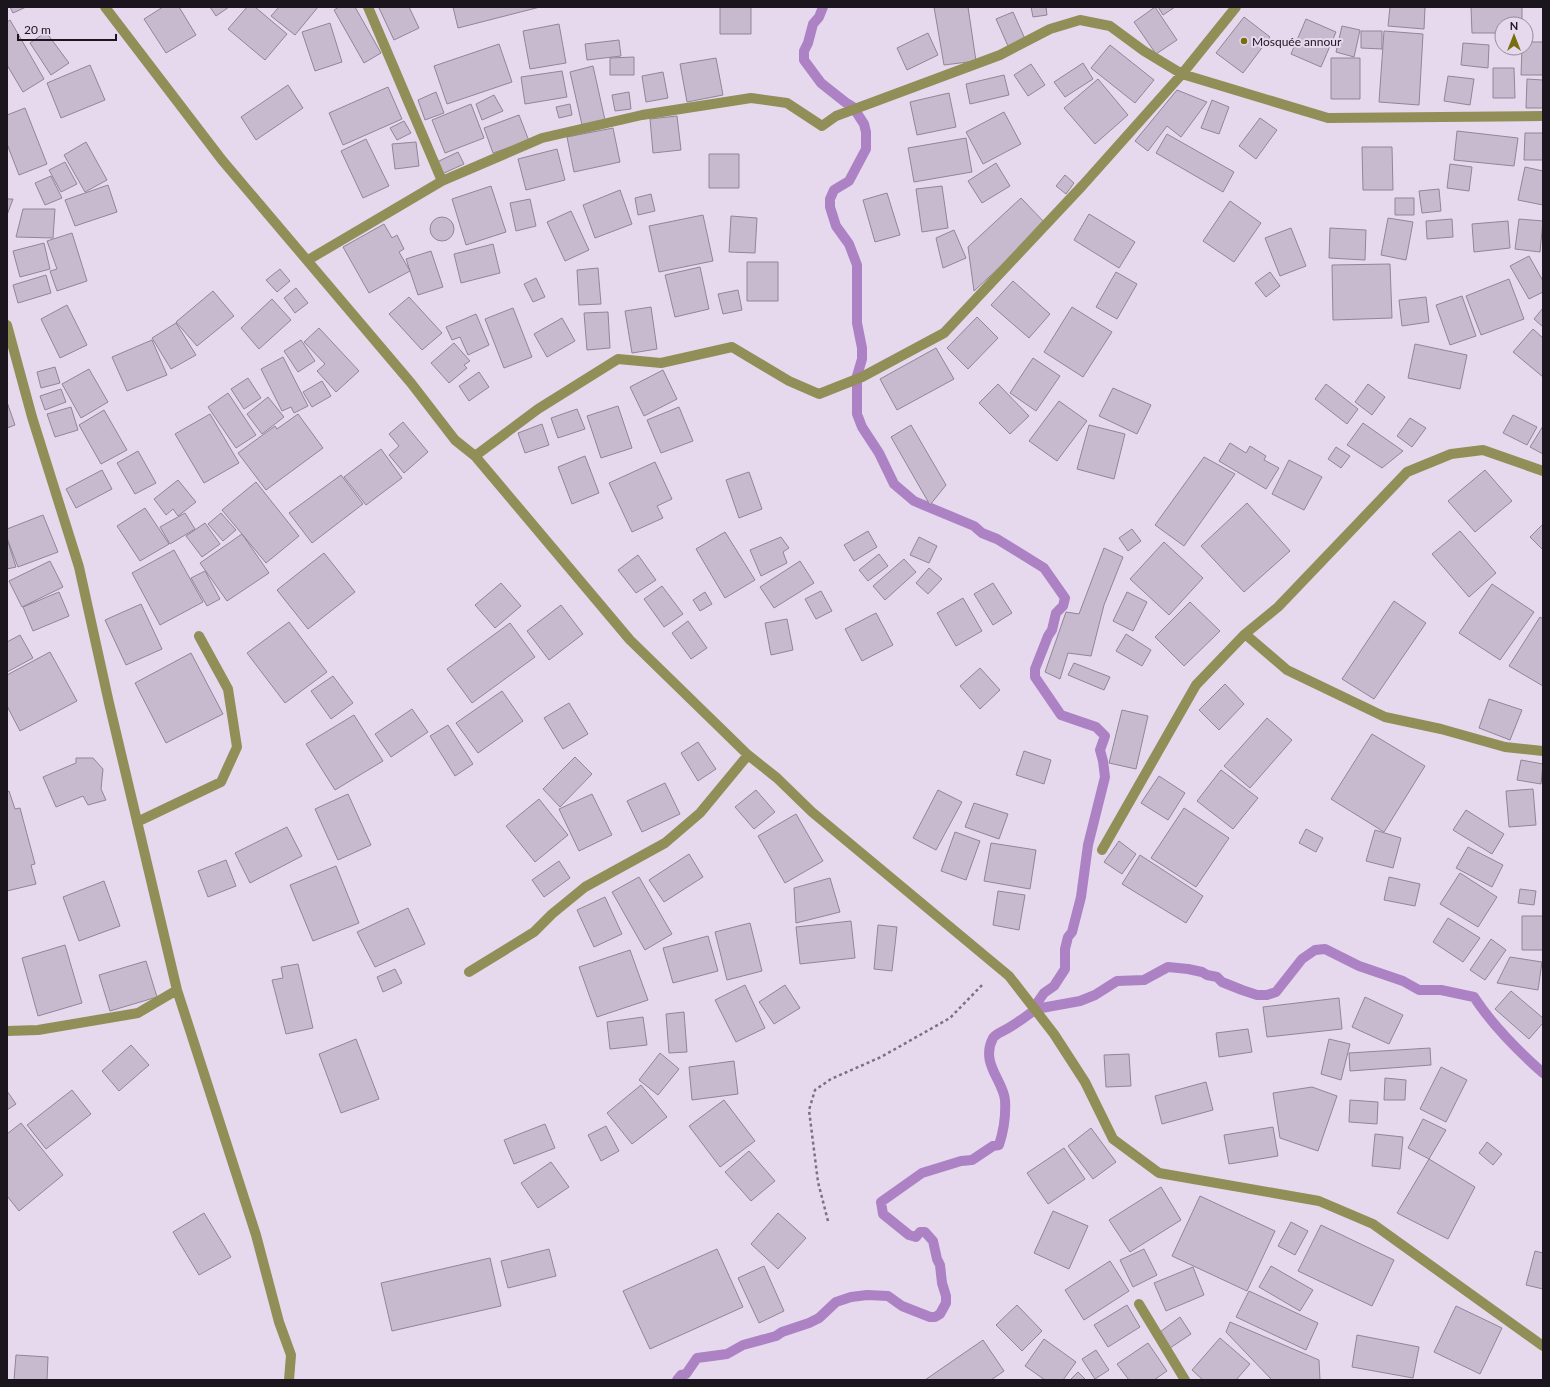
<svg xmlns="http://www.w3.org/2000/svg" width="1550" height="1387" viewBox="0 0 1550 1387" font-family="Lato,sans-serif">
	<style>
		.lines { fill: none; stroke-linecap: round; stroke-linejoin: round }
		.stream { stroke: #ac82c4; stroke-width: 10 }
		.building { fill: #c7bacf; stroke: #918598 }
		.path { stroke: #7b7280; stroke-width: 2.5; stroke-dasharray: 3 3; stroke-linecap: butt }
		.minor { stroke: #928e58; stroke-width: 10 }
		.poi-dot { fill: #776f0f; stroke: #e6d9ee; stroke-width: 1.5 }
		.labels { text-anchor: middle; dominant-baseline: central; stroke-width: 4; stroke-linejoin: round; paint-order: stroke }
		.poi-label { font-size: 12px; fill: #1b161d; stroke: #e6d9ee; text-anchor: start }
	</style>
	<rect width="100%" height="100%" fill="#e6d9ee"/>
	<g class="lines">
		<!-- stream -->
		<path class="stream" d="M1036,1009L1080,1001L1095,995L1117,981L1144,980L1168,967L1188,969L1202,972L1207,975L1217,977L1222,982L1242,990L1257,995H1267L1276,992L1302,959L1315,950L1325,949L1359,966L1403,981L1419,990H1441L1474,997C1493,1026 1517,1050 1543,1073
			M677,1380L681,1375L686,1374L697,1358L727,1354L743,1345L776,1336L782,1332L809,1323L819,1318L836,1302L851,1297L867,1295L888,1296L902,1306L930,1317H935L940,1314L946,1303V1296L942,1283L940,1265L937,1259L933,1241L925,1232H920L916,1237L909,1235L883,1214L881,1202L922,1173L961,1161L972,1160L993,1146L999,1145C1004,1130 1006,1116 1005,1100C1003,1080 980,1063 993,1038C995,1035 999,1033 1003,1031C1015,1025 1025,1017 1036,1009L1037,1003L1044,993L1054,986L1065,969V949L1068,937L1072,932L1081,897L1088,845L1105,777L1103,761L1100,750L1105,736L1096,727L1061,715L1035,677V669L1048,636L1052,630L1056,613L1063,606L1065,598L1044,568L997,539L982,533L974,526L914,501L894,484L879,453L862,427L857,414V376L862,359V348L857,323V265L849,244L836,226L830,207V199L834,190L849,181L866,149V132L864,124L853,107L845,102L821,83L804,60V51L808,43L813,24L819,17L823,7"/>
	</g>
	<!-- building -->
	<path class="building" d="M10,7H26L13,13Z
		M163,7H179L196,35L166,53L144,19Z
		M210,7H229L216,16Z
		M247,7H255L287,34L265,60L228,29Z
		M279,7H318L295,35L271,16Z
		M339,7H355L381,53L364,63L334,10Z
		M381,7H409L419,28L394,40L379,8Z
		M453,7H540L458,28Z
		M720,7H751V34H720Z
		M934,7H968L976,61L944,65Z
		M1031,7H1046L1047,15L1033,17Z
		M1155,7L1177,40L1156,54L1134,22Z
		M1158,7H1175L1163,15Z
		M1390,7H1425L1424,29L1388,26Z
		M1471,7H1522V24H1502V33H1472Z
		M1013,12L1025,39L1008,46L996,19Z
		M1244,17L1270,37L1243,73L1216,53Z
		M1306,19L1336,32L1321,67L1291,54Z
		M10,20L44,79L23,92L7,65V22Z
		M330,23L342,62L315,71L302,32Z
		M559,24L566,63L530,69L523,31Z
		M1342,26L1360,30L1354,57L1336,52Z
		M1361,31H1382V49L1361,48Z
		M1384,31L1423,34L1419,105L1379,102Z
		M46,32L69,63L51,75L30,43Z
		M928,33L938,55L907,70L897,48Z
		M619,40L621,56L587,60L585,44Z
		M1526,42H1543V75H1521L1522,48H1526Z
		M1463,43L1489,45L1488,68L1461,65Z
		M499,44L512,82L447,104L434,66Z
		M1110,45L1154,80L1135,103L1091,68Z
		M634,57V75H610V58Z
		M716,58L723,95L687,102L680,64Z
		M1331,58H1360V99H1331Z
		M1083,63L1093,79L1065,97L1054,82Z
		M1031,64L1045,85L1028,96L1014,75Z
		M90,65L105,100L61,118L47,83Z
		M593,66L605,120L582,125L570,72Z
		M1493,68H1514L1515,98H1493Z
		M562,71L567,97L525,104L521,77Z
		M663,72L668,98L646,102L642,76Z
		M1004,75L1009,95L970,104L966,84Z
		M1448,76L1474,79L1470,105L1444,101Z
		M1098,79L1128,115L1095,144L1064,108Z
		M1527,79L1543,80V108H1526Z
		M288,85L303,108L256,140L241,117Z
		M388,87L402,119L343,145L329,113Z
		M1177,90L1207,102L1181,137L1167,126L1148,151L1135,141Z
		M436,92L444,113L425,120L418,100Z
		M629,92L631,109L615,111L612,95Z
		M949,93L956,127L917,135L910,102Z
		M494,95L503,111L482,120L476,104Z
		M1212,100L1229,107L1219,134L1201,128Z
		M471,104L484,138L445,153L432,120Z
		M570,104L572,115L559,118L556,107Z
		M25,108L47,164L19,175L7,144V115Z
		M1004,112L1021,144L983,164L966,132Z
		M519,115L529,141L493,153L484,128Z
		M677,116L681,150L653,153L650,119Z
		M1260,118L1277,130L1256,159L1239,146Z
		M404,121L411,133L397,140L390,128Z
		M613,128L620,162L574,172L567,137Z
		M1457,131L1518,138L1514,166L1454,160Z
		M1525,133H1543V160H1524Z
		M1167,134L1234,172L1223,192L1156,153Z
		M966,138L972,172L914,182L908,148Z
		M366,139L389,186L363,198L341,151Z
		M86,142L107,180L85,192L64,155Z
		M416,142L419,166L395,169L392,144Z
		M1362,147H1392L1393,190H1363Z
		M557,149L565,180L526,190L518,159Z
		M458,152L464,164L442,174L437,162Z
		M709,154H739V188H709Z
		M65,162L77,184L61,192L49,170Z
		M996,163L1010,186L982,203L968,181Z
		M1450,164L1472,167L1469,191L1447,188Z
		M1525,167L1543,171V205L1518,200Z
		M1065,175L1074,183L1066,194L1056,186Z
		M51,176L62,198L45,205L35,183Z
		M108,185L117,212L75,226L65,200Z
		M491,186L506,232L466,245L452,199Z
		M942,186L948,228L922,232L916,189Z
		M1439,189L1441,211L1422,213L1419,191Z
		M620,190L632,224L595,238L583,205Z
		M887,193L900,235L875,242L863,200Z
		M651,194L655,211L638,215L635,198Z
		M1021,198L1046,224L974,291L968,247Z
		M1395,198H1414V215H1395Z
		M7,199H13L7,215Z
		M530,199L536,226L516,231L510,203Z
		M1230,201L1261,223L1234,262L1203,241Z
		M23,209H55L53,238L16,237Z
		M571,211L589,250L565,261L547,222Z
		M1089,214L1135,242L1119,268L1074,240Z
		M703,215L713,261L659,272L649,226Z
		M731,216L757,218L755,253L729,252Z
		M430 229a12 12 0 1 1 24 0a12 12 0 1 1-24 0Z
		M1388,218L1413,222L1406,260L1381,255Z
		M1452,219L1453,237L1427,239L1426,221Z
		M1519,219L1543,221L1540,252L1515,249Z
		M1508,221L1510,248L1474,252L1472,224Z
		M384,224L392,238L397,235L404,249L399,252L410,271L369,293L343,247Z
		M1291,228L1306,266L1280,276L1265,238Z
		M1330,228L1366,230L1365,260L1329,258Z
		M954,230L966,258L943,268L936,238Z
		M72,233L87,281L57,291L50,271L57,269L47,241Z
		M44,243L50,269L20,277L13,251Z
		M493,244L500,273L461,283L454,254Z
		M431,251L443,287L418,295L406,259Z
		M1529,256L1543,281V292L1529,299L1510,266Z
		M747,262H778V301H747Z
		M1390,264L1392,318L1333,320L1332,265Z
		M700,267L709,309L675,317L665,275Z
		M598,268L601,304L579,305L577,270Z
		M280,269L290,281L277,292L266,280Z
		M1116,272L1137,284L1117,319L1096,307Z
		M1270,272L1280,286L1266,297L1255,283Z
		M46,275L51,293L18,303L13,285Z
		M536,278L545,297L533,302L524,284Z
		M1509,279L1524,319L1481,335L1466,296Z
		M1013,281L1050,314L1029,338L991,305Z
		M296,288L308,303L295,313L284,298Z
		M738,290L742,310L723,314L718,294Z
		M213,291L234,316L197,346L176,322Z
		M1462,296L1476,336L1450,345L1436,305Z
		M409,297L442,333L422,350L389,314Z
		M1426,297L1429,322L1402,326L1399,300Z
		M272,299L291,320L259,349L241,328Z
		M67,305L87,345L60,358L41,319Z
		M651,307L657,349L632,353L625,311Z
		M1072,307L1112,332L1083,377L1044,352Z
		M513,308L532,357L504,368L485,319Z
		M1543,308V327L1534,319Z
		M608,312L610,348L587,350L584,313Z
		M476,314L489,345L468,355L460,337L452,340L446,327Z
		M977,317L998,338L968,369L947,348Z
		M562,318L575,341L547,357L534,334Z
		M176,323L196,355L171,369L152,338Z
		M319,328L359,371L336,392L317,371L325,364L304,342Z
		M1533,329L1543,338V377L1513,352Z
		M152,340L167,375L127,391L112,357Z
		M301,340L315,361L298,372L284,351Z
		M454,343L470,361L464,365L467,368L449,383L431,363Z
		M1415,344L1467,355L1460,389L1408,378Z
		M936,348L954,379L897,410L880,379Z
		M283,357L308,406L294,413L291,407L282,411L261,369Z
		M1033,358L1060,376L1036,411L1010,393Z
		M55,367L60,383L41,388L37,372Z
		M89,369L108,402L81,418L62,384Z
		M663,370L677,399L644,416L630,387Z
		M479,372L489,387L469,401L459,386Z
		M248,378L261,398L244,409L231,389Z
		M322,381L331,396L312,407L303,392Z
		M998,384L1029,416L1010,434L979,403Z
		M1326,384L1358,409L1347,424L1315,399Z
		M1368,384L1385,397L1372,415L1355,402Z
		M1113,388L1151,405L1137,434L1099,416Z
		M61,389L66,402L45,410L40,396Z
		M228,393L256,435L236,448L208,407Z
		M268,397L284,417L262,434L247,414Z
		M1059,401L1087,421L1057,461L1029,441Z
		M7,402L15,425L7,428Z
		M618,406L632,448L601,458L587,416Z
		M71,407L78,430L55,437L47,414Z
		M679,407L693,441L661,453L647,420Z
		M577,409L585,429L558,438L551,418Z
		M104,410L127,450L101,464L79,425Z
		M210,414L239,463L204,483L175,434Z
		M298,414L323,448L266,490L238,453L275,426L277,429Z
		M1513,415L1537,427L1527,445L1503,433Z
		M1410,418L1426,428L1412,447L1397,436Z
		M403,422L428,452L404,473L389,455L399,446L389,434Z
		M1363,423L1403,451L1382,468L1347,445Z
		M542,424L549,445L525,453L518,433Z
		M911,425L946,485L930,505L891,437Z
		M1089,425L1125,434L1114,479L1077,469Z
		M1543,426V454L1530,447Z
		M1230,443L1246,453L1250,446L1266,456L1264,460L1279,468L1266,489L1219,461Z
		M1336,447L1350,456L1341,468L1328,459Z
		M381,449L402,478L366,505L344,477Z
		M138,451L156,483L135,494L117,463Z
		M585,456L599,493L572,504L558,467Z
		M1204,457L1235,474L1184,546L1155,525Z
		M1289,460L1322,477L1304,510L1272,494Z
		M655,462L672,499L657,506L663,518L632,532L609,483Z
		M102,470L112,489L76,508L66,489Z
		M1485,470L1512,501L1475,532L1448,501Z
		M749,472L762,509L739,518L726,480Z
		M341,475L363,504L312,543L289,513Z
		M178,480L196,502L178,516L173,509L166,515L154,499Z
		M256,482L299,536L266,563L222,510Z
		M1247,503L1290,551L1244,592L1201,546Z
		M145,508L169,544L140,561L117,526Z
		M185,513L195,529L170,544L160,527Z
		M221,513L236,530L223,541L208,524Z
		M43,515L58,552L18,567L7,538V529Z
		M205,523L220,544L202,557L186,536Z
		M1543,524V550L1530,537Z
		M1132,529L1141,541L1128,551L1119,538Z
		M868,531L877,547L854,561L844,545Z
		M1460,531L1496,573L1469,597L1432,554Z
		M725,532L755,580L725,598L696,549Z
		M242,534L269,573L227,601L200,563Z
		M781,537L789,548L783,552L787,563L761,576L750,550Z
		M919,537L937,546L929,563L910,555Z
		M7,539L16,567L7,569Z
		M1164,542L1203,578L1169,615L1130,579Z
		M1104,548L1123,557L1104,605L1091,656L1068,653L1060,679L1045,672L1066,612L1079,614Z
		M174,550L203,602L160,625L132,573Z
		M324,553L355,592L308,629L277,590Z
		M879,554L888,566L868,581L859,570Z
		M638,555L656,580L636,593L618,570Z
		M904,559L916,572L885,600L873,586Z
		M50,561L63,587L22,607L9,581Z
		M800,561L814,583L774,608L760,587Z
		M929,568L942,579L928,594L916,583Z
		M205,571L220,599L207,606L191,578Z
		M501,583L521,606L495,628L475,605Z
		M993,583L1012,613L993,625L974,594Z
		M1492,584L1534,612L1500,660L1459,633Z
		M662,586L683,614L664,627L644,599Z
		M821,591L832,611L816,619L805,599Z
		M59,592L69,616L33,631L23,607Z
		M705,592L712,604L700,611L693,600Z
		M1127,592L1147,602L1133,631L1113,621Z
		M963,598L982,631L956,646L937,613Z
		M1394,601L1426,623L1374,699L1342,679Z
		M1190,602L1220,631L1184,666L1155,637Z
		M141,604L162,649L126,665L105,620Z
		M561,605L583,634L549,660L527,631Z
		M876,613L893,645L862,661L845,629Z
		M1540,617L1543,619V686L1509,666Z
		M787,619L793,650L771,655L765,623Z
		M688,621L707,648L691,659L672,633Z
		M289,622L327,672L285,703L247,653Z
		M510,623L535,657L472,703L447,669Z
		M1126,634L1151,650L1142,666L1116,651Z
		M20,635L33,658L7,672V642Z
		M50,652L77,701L20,731L7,706V675Z
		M191,653L223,714L166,743L135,683Z
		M1074,663L1110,677L1104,690L1068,675Z
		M980,668L1000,690L980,709L960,686Z
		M333,676L353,703L331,719L311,691Z
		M1225,684L1244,704L1219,730L1199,710Z
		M502,691L523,721L478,753L456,723Z
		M1489,699L1522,710L1510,740L1479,728Z
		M569,703L588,734L563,749L544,718Z
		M412,709L428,732L391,757L375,734Z
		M1122,710L1148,716L1136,769L1109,763Z
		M354,715L383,761L335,790L306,744Z
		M1267,718L1292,740L1250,788L1224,766Z
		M448,725L473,764L455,776L430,736Z
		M1372,734L1425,766L1384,832L1331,799Z
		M698,742L716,769L698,781L681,753Z
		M1024,751L1051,760L1044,784L1016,775Z
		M575,757L592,774L560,807L543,789Z
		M76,758H93L103,769L101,789L106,800L88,805L83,796L56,807L43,777L76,763Z
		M1521,760L1543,764L1541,784L1517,780Z
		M1221,770L1258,798L1233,829L1197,801Z
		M1159,776L1185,793L1168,820L1141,803Z
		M665,783L680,814L642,832L627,801Z
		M1533,789L1536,825L1509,827L1506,791Z
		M756,790L775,812L754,829L735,807Z
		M938,790L962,802L936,850L913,838Z
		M9,791L15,809L20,808L35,864L31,865L36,884L7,891V792Z
		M348,794L371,845L338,860L315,809Z
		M592,794L612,835L579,851L559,809Z
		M539,799L568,835L535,862L506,826Z
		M974,803L1008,814L999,839L965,827Z
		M1184,808L1229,838L1196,887L1151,858Z
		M1466,810L1504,834L1492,854L1453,830Z
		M796,814L823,861L785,883L758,836Z
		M287,827L302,856L250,883L235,853Z
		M1306,829L1323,838L1316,852L1299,843Z
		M1375,830L1401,838L1393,868L1366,861Z
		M955,832L980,841L966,880L941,871Z
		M1119,841L1136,854L1122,874L1104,862Z
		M991,843L1036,850L1030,889L984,881Z
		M1468,847L1503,865L1492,887L1456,868Z
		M689,854L703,877L664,902L649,880Z
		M1140,855L1203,896L1186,923L1122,884Z
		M226,860L236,886L208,897L198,871Z
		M559,861L570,878L544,897L532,880Z
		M336,866L359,923L313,941L290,885Z
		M1460,873L1497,897L1478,927L1440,904Z
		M639,877L672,934L645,950L612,892Z
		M1389,877L1420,884L1415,906L1384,900Z
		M830,878L840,912L796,923L794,888Z
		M104,881L120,926L79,941L63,897Z
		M1520,889L1536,891L1534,905L1518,903Z
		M998,891L1025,895L1019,930L993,925Z
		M605,897L622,934L594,947L577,910Z
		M408,908L425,944L375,967L357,932Z
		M1522,916H1543V950H1522Z
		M1448,918L1480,938L1463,962L1433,942Z
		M851,921L855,958L800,964L796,927Z
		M750,923L762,971L727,980L715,932Z
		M878,925L897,927L892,971L874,969Z
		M708,936L718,971L673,983L663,948Z
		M1491,939L1506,950L1485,980L1470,970Z
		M65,945L82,1003L38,1016L22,958Z
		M630,950L648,1000L597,1017L579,967Z
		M1510,957L1542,962L1538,990L1497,983Z
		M146,961L157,997L110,1011L99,975Z
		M298,964L313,1028L286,1034L272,980L283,978L281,967Z
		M395,969L402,983L383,992L377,977Z
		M745,985L765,1028L736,1042L715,1000Z
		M785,985L800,1008L774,1024L759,1002Z
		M1511,991L1543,1018V1023L1529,1039L1495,1009Z
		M1365,997L1403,1015L1389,1044L1352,1027Z
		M1339,998L1342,1029L1267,1037L1263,1007Z
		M684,1012L687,1052L669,1053L666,1014Z
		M643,1017L647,1045L610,1049L607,1022Z
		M1248,1029L1252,1052L1219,1057L1216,1033Z
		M356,1039L379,1099L341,1113L319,1054Z
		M1329,1039L1350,1044L1341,1080L1321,1074Z
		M131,1045L149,1065L119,1091L102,1071Z
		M1430,1048L1431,1065L1350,1071L1349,1053Z
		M660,1053L679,1069L658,1095L639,1080Z
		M1129,1054L1131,1086L1106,1087L1104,1055Z
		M734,1061L738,1094L692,1100L689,1067Z
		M1441,1067L1467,1080L1446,1122L1420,1109Z
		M1385,1078L1406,1080L1405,1100H1384Z
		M1206,1082L1213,1110L1162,1124L1155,1096Z
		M641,1085L667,1117L632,1144L607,1113Z
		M1312,1087L1337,1096L1318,1151L1280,1138L1273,1093Z
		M72,1090L91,1114L46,1149L27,1125Z
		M7,1091L16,1104L7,1110Z
		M724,1100L755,1141L720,1167L689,1126Z
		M1350,1100L1378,1102L1377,1124L1349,1122Z
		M1423,1119L1446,1130L1429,1159L1408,1148Z
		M21,1123L63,1175L19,1211L7,1196V1134Z
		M545,1124L555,1148L514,1164L504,1140Z
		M606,1126L619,1151L601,1161L588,1135Z
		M1273,1127L1278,1156L1229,1164L1224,1135Z
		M1091,1128L1116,1162L1093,1179L1068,1146Z
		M1375,1134L1403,1137L1400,1169L1372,1166Z
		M1487,1142L1502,1154L1493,1165L1479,1153Z
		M1064,1148L1085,1179L1048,1204L1027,1173Z
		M749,1151L775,1181L751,1201L725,1172Z
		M1429,1159L1475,1187L1448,1239L1397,1213Z
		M551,1162L569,1187L538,1208L521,1183Z
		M1161,1187L1181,1220L1130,1252L1109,1220Z
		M1200,1196L1275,1231L1247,1291L1172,1256Z
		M1053,1211L1088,1226L1069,1269L1034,1253Z
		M204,1213L231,1257L199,1275L173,1232Z
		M778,1213L806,1238L778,1269L751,1244Z
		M1291,1222L1308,1231L1295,1255L1278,1246Z
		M1321,1225L1394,1260L1372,1306L1298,1271Z
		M549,1249L556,1276L508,1288L501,1261Z
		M717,1249L743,1307L650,1349L623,1291Z
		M1144,1249L1157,1275L1133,1287L1120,1260Z
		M1535,1251L1543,1253V1289L1526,1285Z
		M490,1258L501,1306L392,1331L381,1283Z
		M1110,1261L1129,1291L1084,1320L1065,1290Z
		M764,1266L784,1311L759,1323L738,1278Z
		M1271,1266L1313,1290L1300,1311L1259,1287Z
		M1193,1267L1204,1295L1166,1311L1154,1283Z
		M1249,1291L1318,1323L1306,1350L1236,1317Z
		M1017,1305L1042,1331L1022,1351L996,1325Z
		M1127,1305L1140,1327L1108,1347L1094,1325Z
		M1456,1306L1502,1328L1480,1374L1434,1352Z
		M1180,1317L1191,1334L1170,1348L1160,1332Z
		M1230,1322L1319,1360L1320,1380H1272L1226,1332Z
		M1357,1335L1419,1347L1413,1378L1352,1367Z
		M1220,1338L1250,1364L1236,1380H1203L1192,1370Z
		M1044,1339L1076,1362L1063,1380H1045L1025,1366Z
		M983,1340L1004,1371L991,1380H925Z
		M1148,1343L1167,1371L1154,1380H1129L1117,1364Z
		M1096,1350L1109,1370L1095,1379L1082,1359Z
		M16,1355L48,1357L47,1380H14Z
		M1078,1372L1086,1380H1070Z"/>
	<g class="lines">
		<!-- path -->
		<path class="path" d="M828,1221L818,1182L809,1110L815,1090L831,1079L881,1057L950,1018L984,983"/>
		<!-- minor -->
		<path class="minor" d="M105,7L222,160L411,383L455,440L475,456L630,640L748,755L777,778L812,812L1009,976L1054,1034L1085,1082L1113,1139L1159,1173L1319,1201L1373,1224L1543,1346
			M368,7L442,181
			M308,260L442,181L542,138L642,115L751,98L787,103L822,126L836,116L1000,55L1050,29L1080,20L1110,26L1144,51L1182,74L1328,118L1543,116
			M7,325L32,417L79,567L109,703L177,990L256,1235L279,1322L291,1355L289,1380
			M475,456L538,409L618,359L661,363L732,347L789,381L819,394L862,377L944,333L1083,185L1182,74L1236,7
			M1245,634L1287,670L1385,717L1441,729L1505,747L1543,751
			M137,822L221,782L237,747L228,689L199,636
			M1102,850L1196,685L1245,634L1278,607L1407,472L1451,454L1483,450L1543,471
			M469,972L534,932L552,914L585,887L665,843L700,813L748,755
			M7,1031L38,1030L138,1013L177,990
			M1139,1304L1185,1380"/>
	</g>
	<!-- markers -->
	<circle class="poi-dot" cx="1244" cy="41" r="4"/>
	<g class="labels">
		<!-- poi labels -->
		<g class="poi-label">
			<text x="1252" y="41">Mosquée annour</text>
		</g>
	</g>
	<!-- border -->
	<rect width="1550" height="1387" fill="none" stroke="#1b161d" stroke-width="16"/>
	<!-- north arrow -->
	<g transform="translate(1514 36)"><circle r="19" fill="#e6d9ee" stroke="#958b9a"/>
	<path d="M0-3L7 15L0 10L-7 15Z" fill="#776f0f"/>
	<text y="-6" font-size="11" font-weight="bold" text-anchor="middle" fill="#1b161d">N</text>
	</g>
	<!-- scale -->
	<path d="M18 34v6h98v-6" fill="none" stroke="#1b161d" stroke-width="2"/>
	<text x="24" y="34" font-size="12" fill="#1b161d" stroke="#e6d9ee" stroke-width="3" paint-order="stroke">20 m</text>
</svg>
